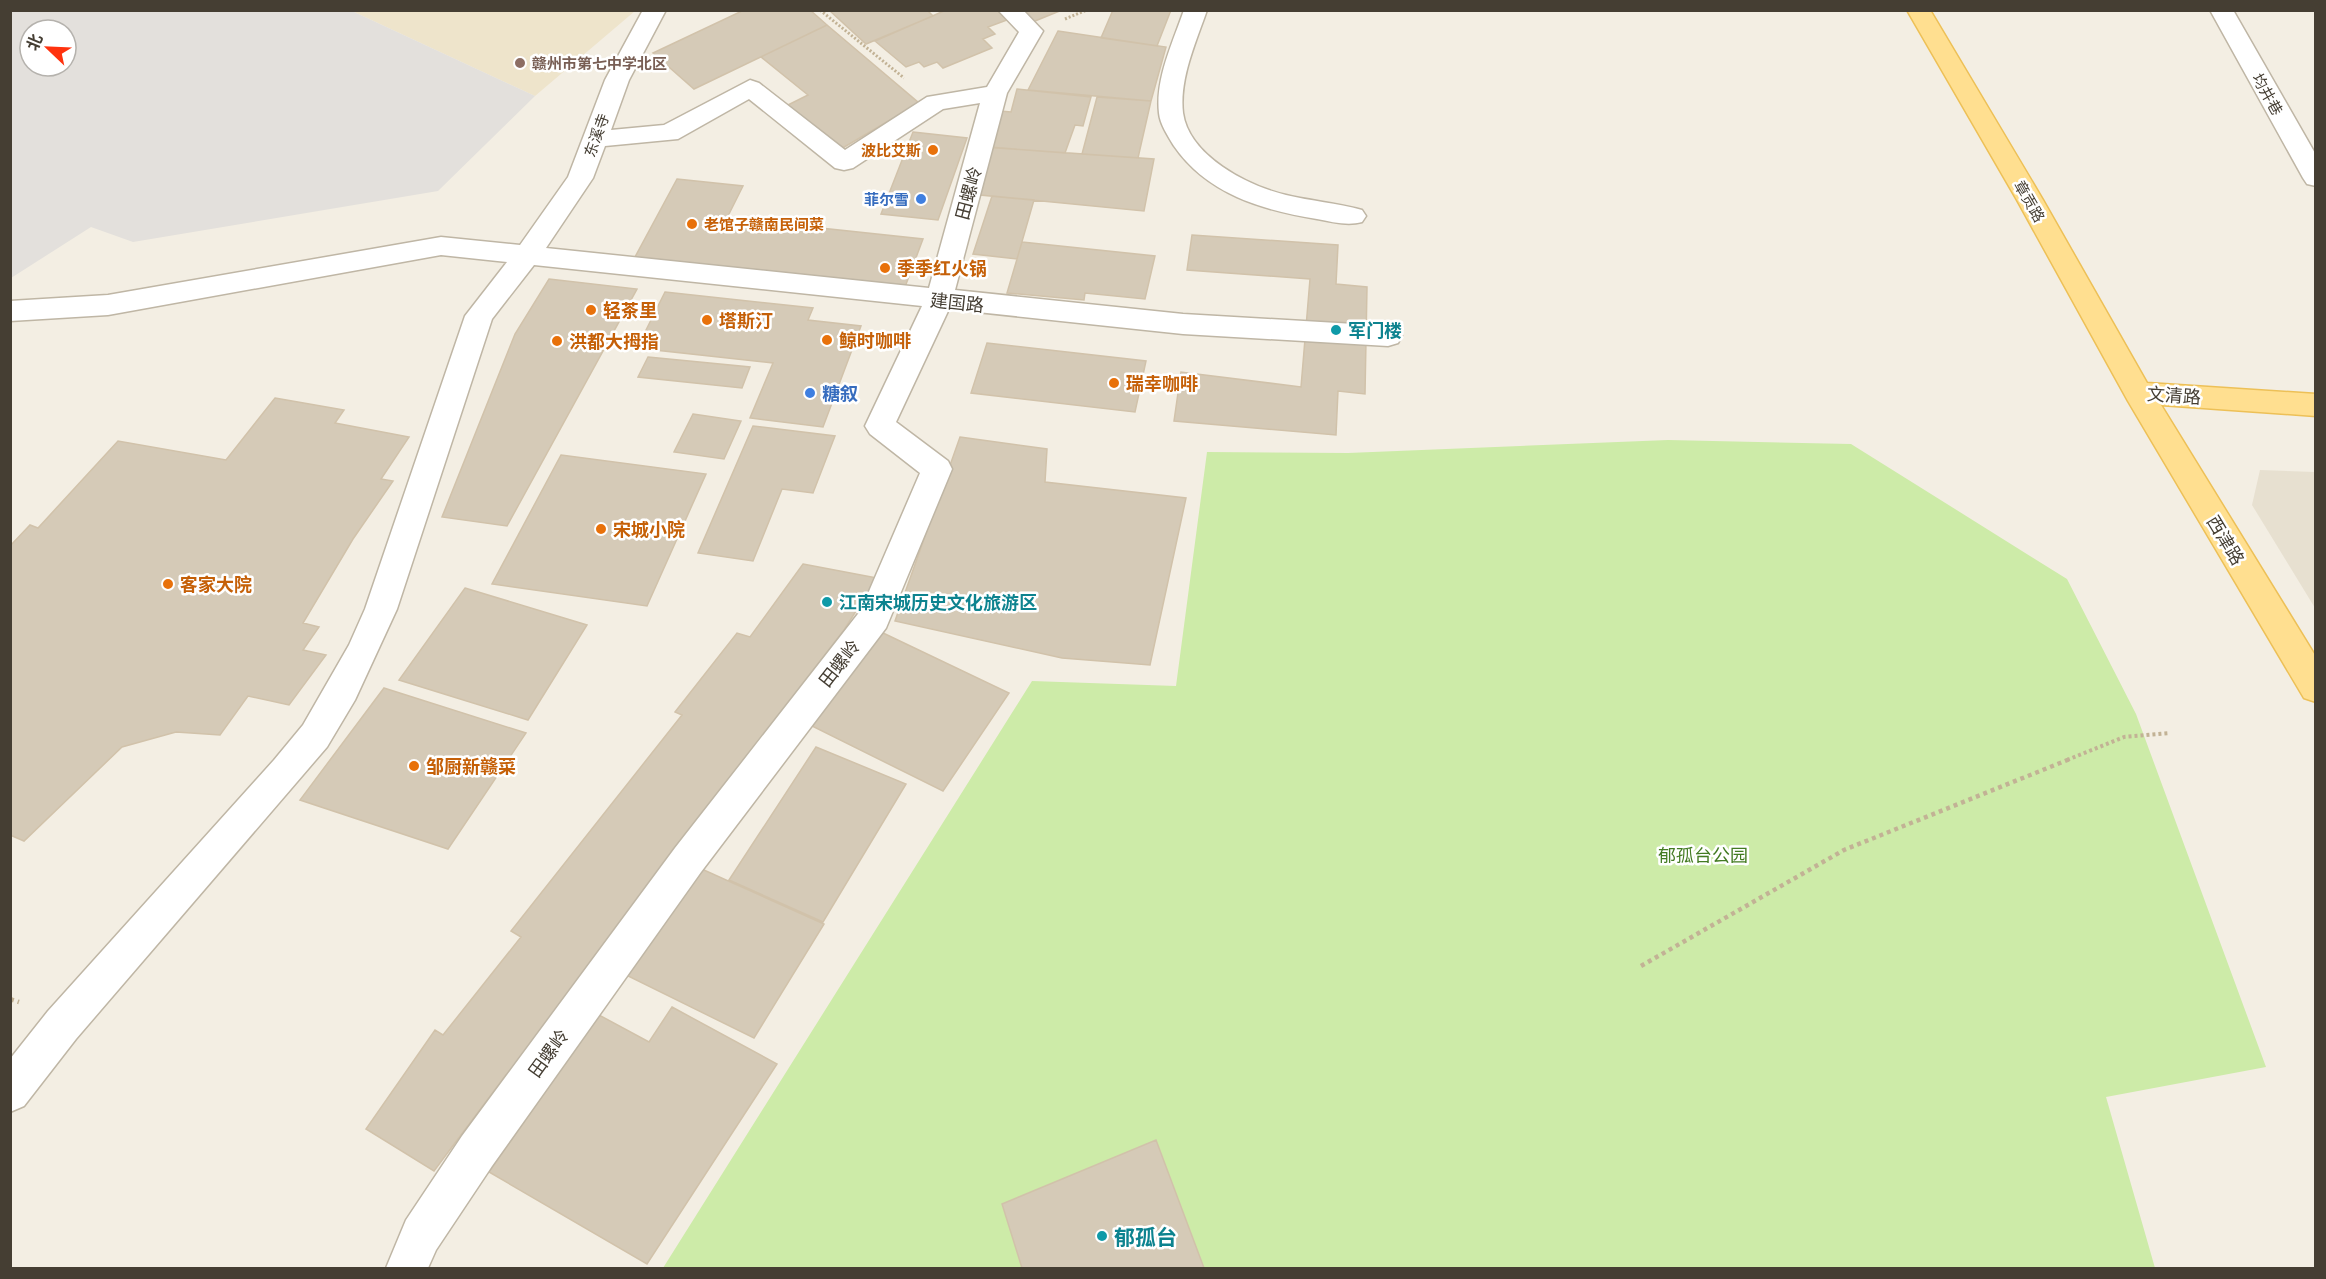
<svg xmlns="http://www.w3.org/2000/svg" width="2326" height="1279" viewBox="0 0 2326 1279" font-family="'Exo 2','Noto Sans SC',sans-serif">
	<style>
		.residential { fill: #e7e0d0 }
		.education { fill: #eee4cb }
		.green { fill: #cdeba8 }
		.parking { fill: #e3e0dc; fill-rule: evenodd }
		.building { fill: #d5cab7; stroke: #d1c2aa; stroke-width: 1.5 }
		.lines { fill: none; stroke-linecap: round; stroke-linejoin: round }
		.minor-casing { stroke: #bfb6a5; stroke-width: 3 }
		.major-casing { stroke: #edc057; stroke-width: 3 }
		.path-far2 { stroke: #c2b295; stroke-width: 3; stroke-dasharray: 2 2; stroke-linecap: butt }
		.path-far1 { stroke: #c2b295; stroke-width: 4; stroke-dasharray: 3 3; stroke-linecap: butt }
		.path { stroke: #c2b295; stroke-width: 4.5; stroke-dasharray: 4 4; stroke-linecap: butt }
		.minor { fill: #fff; fill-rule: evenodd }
		.major { fill: #ffdf90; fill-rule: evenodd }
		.education-dot { fill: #8d6e63; stroke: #fff; stroke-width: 2 }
		.food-dot { fill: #e8710a; stroke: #fff; stroke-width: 2 }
		.shop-dot { fill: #3f7fe0; stroke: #fff; stroke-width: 2 }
		.culture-dot { fill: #0f9aa8; stroke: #fff; stroke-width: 2 }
		.labels { text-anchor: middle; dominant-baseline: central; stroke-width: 5; stroke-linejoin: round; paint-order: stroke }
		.far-education-label { font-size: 15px; font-weight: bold; fill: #785e54; stroke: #fff; text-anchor: start }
		.far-street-label { font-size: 15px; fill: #453e33; stroke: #fff }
		.far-food-label { font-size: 15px; font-weight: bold; fill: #c56008; stroke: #fff; text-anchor: end }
		.far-shop-label { font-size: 15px; font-weight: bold; fill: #366cbe; stroke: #fff; text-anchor: end }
		.street-label { font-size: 18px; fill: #453e33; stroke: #fff }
		.food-label { font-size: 18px; font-weight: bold; fill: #c56008; stroke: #fff; text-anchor: start }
		.culture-label { font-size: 18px; font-weight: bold; fill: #0d838f; stroke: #fff; text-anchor: start }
		.shop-label { font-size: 18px; font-weight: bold; fill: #366cbe; stroke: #fff; text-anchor: start }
		.park-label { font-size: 18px; fill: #437b22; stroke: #fff }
		.near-culture-label { font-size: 21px; font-weight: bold; fill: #0d838f; stroke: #fff; text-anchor: start }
	</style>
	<rect width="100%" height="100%" fill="#f3eee3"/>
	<!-- residential -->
	<path class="residential" d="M2260,470L2315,472V608L2252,505Z"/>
	<!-- education -->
	<path class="education" d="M352,11H635L535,96Z"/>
	<!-- green -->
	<path class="green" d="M1668,440L1851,444L2067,579L2136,714L2266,1067L2106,1097L2155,1268H663L1032,681L1176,686L1207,452L1348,453Z"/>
	<!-- parking -->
	<path class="parking" d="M11,10L352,11L535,96L438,191L133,242L91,227L11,278ZM30,30H66V66H30Z"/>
	<!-- building -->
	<path class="building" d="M744,10H810L827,25L694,89L653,53Z
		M829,10H927L933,16L866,44Z
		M946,10H997L1007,20L988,27L995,34L983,39L992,48L943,68L937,62L924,67L919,62L906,67L875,41Z
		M1017,10H1062L1030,23Z
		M1113,10H1171L1157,46L1101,38Z
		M827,25L919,103L841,149L788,105L808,95L761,57Z
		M1058,31L1166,47L1151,101L1028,90Z
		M1017,89L1091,97L1083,126L1075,125L1065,153L989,147L1001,111L1011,112Z
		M1097,97L1151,101L1138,158L1082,154Z
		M913,132L967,138L938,220L881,214Z
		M983,147L1154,159L1144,211L970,194Z
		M677,179L743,186L727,218L923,239L905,287L635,257Z
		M992,196L1034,200L1017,259L973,254Z
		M1192,235L1338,245L1336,284L1367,287L1365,394L1338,391L1336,435L1174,421L1181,372L1301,387L1310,279L1187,270Z
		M1022,242L1155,256L1145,299L1085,293L1084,300L1007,293Z
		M549,279L637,289L507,526L442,517L515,334Z
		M665,292L813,308L808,320L861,326L823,427L750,418L773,363L637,348Z
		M987,343L1146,361L1135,412L971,393Z
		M648,357L750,367L742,388L638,377Z
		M275,398L344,410L335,423L409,437L381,479L393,481L353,539L303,623L319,627L303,650L326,655L289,705L248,696L220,735L176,732L122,747L24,841L10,835V546L30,525L38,528L118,441L226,460Z
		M693,414L741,421L724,459L674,452Z
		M753,426L835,436L813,493L782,489L753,561L698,553Z
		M960,437L1047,449L1045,482L1186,498L1150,665L1062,658L895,621Z
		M561,455L706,474L647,606L492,584Z
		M803,564L877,578L844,630L590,962L597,966L513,1078L506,1075L434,1171L366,1129L435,1030L443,1035L521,937L511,931L682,715L675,712L737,633L750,637Z
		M465,588L587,625L528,720L399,680Z
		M881,632L1009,693L943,791L810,725Z
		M384,688L526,733L448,849L300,800Z
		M816,747L906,784L823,922L729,880Z
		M695,866L824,924L754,1038L622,973Z
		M672,1007L777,1064L647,1264L489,1172L599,1015L649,1042Z
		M1156,1140L1204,1268H1022L1002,1204Z"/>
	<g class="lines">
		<!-- minor casing -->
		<g class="minor-casing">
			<path id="minor" d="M643,10H666L629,80L611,130L664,125L750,80L759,83L845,150L927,97L987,87L1019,32L998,10H1023L1043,31L1007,93L955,290L1183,314L1388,326L1398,329L1402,336L1398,343L1388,346L1183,334L949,309L896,422L948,461L952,469L886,628L701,872L492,1166L436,1250L428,1268H386L406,1220L462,1136L675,848L861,610L920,473L870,434L865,426L922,306L534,265L492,319L397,609L355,700L327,747L76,1039L24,1106L10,1112V1059L48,1011L274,760L303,725L349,645L365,609L465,316L507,262L441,255L108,315L10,321V301L108,295L441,237L520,245L568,177L605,80ZM749,99L835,168L844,170L853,168L943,109L980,103L929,288L546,248L593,178L605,146L678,139Z
				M1184,10H1207C1196,42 1179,79 1183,113C1189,156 1248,186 1286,195C1311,201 1337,203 1362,210L1366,216L1362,222C1348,226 1332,222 1317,219C1262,210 1207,194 1174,146C1168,136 1160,124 1159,113C1155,79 1173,42 1184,10Z
				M2210,10H2233L2316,155V186L2307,184L2303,178Z"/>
		</g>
		<!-- major casing -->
		<g class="major-casing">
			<path id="major" d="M1907,10H1930L2043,200L2147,383L2316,394V416L2161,405L2316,657V702L2304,698L2128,401L2017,200Z"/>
		</g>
		<!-- path-far2 -->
		<path class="path-far2" d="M820,10L904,78
			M1065,19L1087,10"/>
		<!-- path-far1 -->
		<path class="path-far1" d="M2067,760L2124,737L2170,733"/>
		<!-- path -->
		<path class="path" d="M1641,966L1844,850L2070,759
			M10,999L19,1002"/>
		<!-- minor -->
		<use href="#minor" class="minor"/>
		<!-- major -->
		<use href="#major" class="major"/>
	</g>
	<!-- markers -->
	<circle class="education-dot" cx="520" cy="63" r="6"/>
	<g class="food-dot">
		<circle cx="933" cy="150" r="6"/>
		<circle cx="692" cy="224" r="6"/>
		<circle cx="885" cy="268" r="6"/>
		<circle cx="591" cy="310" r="6"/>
		<circle cx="707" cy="320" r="6"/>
		<circle cx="827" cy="340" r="6"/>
		<circle cx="557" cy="341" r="6"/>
		<circle cx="1114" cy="383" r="6"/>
		<circle cx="601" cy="529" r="6"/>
		<circle cx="168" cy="584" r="6"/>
		<circle cx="414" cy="766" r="6"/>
	</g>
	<g class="shop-dot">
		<circle cx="921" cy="199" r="6"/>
		<circle cx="810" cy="393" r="6"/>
	</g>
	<g class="culture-dot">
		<circle cx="1336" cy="330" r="6"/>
		<circle cx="827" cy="602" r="6"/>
		<circle cx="1102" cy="1236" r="6"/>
	</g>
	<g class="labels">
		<!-- far-education labels -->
		<g class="far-education-label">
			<text x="532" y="63">赣州市第七中学北区</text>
		</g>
		<!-- far-street labels -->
		<g class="far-street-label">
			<text transform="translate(2268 94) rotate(61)">均井巷</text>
			<text transform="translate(596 135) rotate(-70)">东溪寺</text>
			<text transform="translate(2030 201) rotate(60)">章贡路</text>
		</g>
		<!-- far-food labels -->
		<g class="far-food-label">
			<text x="921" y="150">波比艾斯</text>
			<text x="704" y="224" text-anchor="start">老馆子赣南民间菜</text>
		</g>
		<!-- far-shop labels -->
		<g class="far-shop-label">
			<text x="909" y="199">菲尔雪</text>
		</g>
		<!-- street labels -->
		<g class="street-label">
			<text transform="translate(968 193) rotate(-75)">田螺岭</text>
			<text transform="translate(957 302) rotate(6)">建国路</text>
			<text transform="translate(2174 395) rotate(4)">文清路</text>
			<text transform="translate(2226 540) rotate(59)">西津路</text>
			<text transform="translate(839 663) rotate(-52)">田螺岭</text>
			<text transform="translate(548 1053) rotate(-54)">田螺岭</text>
		</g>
		<!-- food labels -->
		<g class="food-label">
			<text x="897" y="268">季季红火锅</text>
			<text x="603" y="310">轻茶里</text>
			<text x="719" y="320">塔斯汀</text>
			<text x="839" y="340">鲸时咖啡</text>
			<text x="569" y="341">洪都大拇指</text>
			<text x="1126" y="383">瑞幸咖啡</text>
			<text x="613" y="529">宋城小院</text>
			<text x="180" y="584">客家大院</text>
			<text x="426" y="766">邹厨新赣菜</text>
		</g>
		<!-- culture labels -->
		<g class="culture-label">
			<text x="1348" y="330">军门楼</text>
			<text x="839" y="602">江南宋城历史文化旅游区</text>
		</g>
		<!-- shop labels -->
		<g class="shop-label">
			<text x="822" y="393">糖叙</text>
		</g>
		<!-- park labels -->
		<g class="park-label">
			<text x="1703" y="855">郁孤台公园</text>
		</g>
		<!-- near-culture labels -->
		<g class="near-culture-label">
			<text x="1114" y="1236">郁孤台</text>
		</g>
	</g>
	<!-- border -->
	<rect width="2326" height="1279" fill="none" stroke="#453e33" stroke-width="24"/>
	<!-- north arrow -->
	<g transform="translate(48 48) rotate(293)"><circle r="28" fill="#ffffff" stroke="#b5b2ad" stroke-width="1.5"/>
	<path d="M0-4.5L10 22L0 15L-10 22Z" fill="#ff320e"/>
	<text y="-9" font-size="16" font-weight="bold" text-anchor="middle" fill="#453e33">北</text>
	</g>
</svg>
